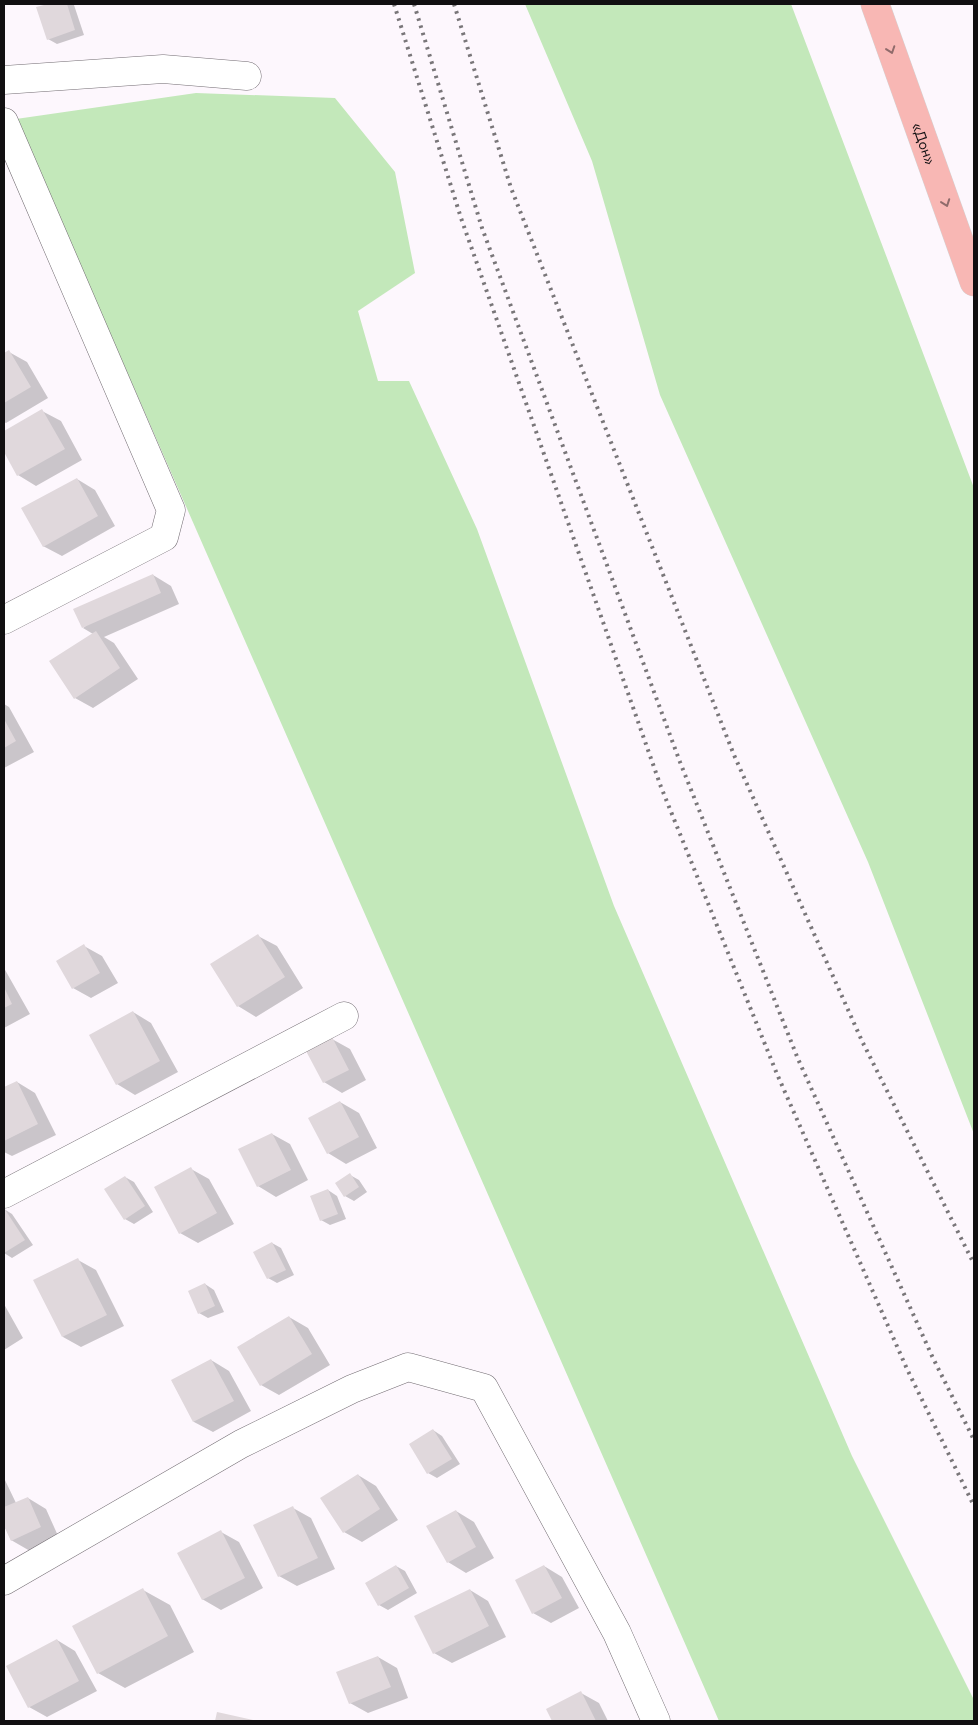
<svg xmlns="http://www.w3.org/2000/svg" width="978" height="1725" viewBox="0 0 978 1725" font-family="Commissioner,sans-serif">
	<style>
		.green { fill: #c3e8ba }
		.shadow { fill: #0003 }
		.building { fill: #e0d8dc }
		.lines { fill: none; stroke-linecap: round; stroke-linejoin: round }
		.minor-casing { stroke: #736d73; stroke-width: 29 }
		.highway-casing { stroke: #d4d4d4; stroke-width: 29 }
		.minor { stroke: #fff; stroke-width: 28 }
		.highway { stroke: #f8b7b4; stroke-width: 28 }
		.rail { stroke: #797679; stroke-width: 4; stroke-dasharray: 2.5 5; stroke-linecap: butt }
		.oneway { stroke: #906b6b }
		.labels { text-anchor: middle; dominant-baseline: central; stroke-width: 5; stroke-linejoin: round; paint-order: stroke }
		.street-label { font-size: 14px; fill: #110f11; stroke: #fdf7fd }
	</style>
	<rect width="100%" height="100%" fill="#fdf7fd"/>
	<!-- green -->
	<path class="green" d="M525,4H791L974,488V1134L868,862L660,395L592,161Z
		M196,93L335,98L395,172L415,273L358,311L378,381H409L477,529L614,906L852,1456L974,1700V1721H719L16,119Z"/>
	<!-- shadow -->
	<path class="shadow" d="M52,4L74,5L84,35L57,44L48,39L38,8Z
		M9,352L27,362L48,398L6,423L4,422V355Z
		M42,411L61,421L82,460L36,486L18,475L4,449V432Z
		M77,479L95,490L115,526L62,556L43,546Z
		M153,575L171,586L179,604L104,637L114,643L138,679L93,708L75,698L93,634L83,628Z
		M4,704L9,707L34,752L4,768Z
		M258,936L277,946L303,988L256,1017L238,1006L212,965Z
		M84,946L102,956L118,983L91,998L73,988Z
		M4,968L30,1014L4,1028Z
		M133,1012L151,1023L178,1072L135,1095L117,1084Z
		M332,1039L350,1049L366,1080L342,1093L324,1082Z
		M17,1082L35,1093L56,1135L12,1156L4,1152V1088Z
		M340,1102L359,1113L377,1148L346,1164L328,1153Z
		M272,1134L290,1144L308,1180L276,1197L258,1186Z
		M191,1169L209,1179L234,1224L198,1243L180,1233Z
		M350,1175L359,1180L367,1192L354,1201L345,1196Z
		M125,1177L134,1182L153,1212L134,1224L125,1219Z
		M328,1190L337,1196L346,1219L330,1225L321,1220Z
		M4,1209L12,1214L33,1245L12,1258L4,1253Z
		M272,1243L281,1248L294,1275L277,1283L268,1278Z
		M78,1260L96,1270L124,1326L81,1347L63,1337Z
		M205,1284L214,1290L224,1312L208,1318L199,1313Z
		M4,1304L23,1338L4,1350Z
		M289,1317L308,1328L330,1365L279,1395L261,1385Z
		M211,1360L229,1371L251,1411L213,1432L194,1422L172,1381Z
		M433,1430L442,1436L460,1464L437,1478L428,1473Z
		M358,1475L376,1486L398,1520L362,1542L344,1532Z
		M4,1478L16,1503L28,1498L46,1509L59,1538L30,1551L11,1540L4,1525Z
		M293,1508L311,1518L335,1569L297,1586L279,1576Z
		M456,1511L474,1522L494,1558L466,1573L448,1562Z
		M221,1532L239,1542L263,1588L221,1610L202,1599Z
		M396,1566L405,1571L417,1593L388,1610L379,1605Z
		M544,1566L562,1577L579,1608L551,1623L533,1613Z
		M143,1590L170,1605L194,1652L125,1688L98,1673Z
		M470,1590L488,1601L506,1637L452,1663L434,1653Z
		M57,1640L75,1651L97,1691L47,1717L29,1707Z
		M378,1657L397,1668L408,1698L368,1713L350,1703Z
		M581,1693L599,1703L608,1721H554L548,1710Z"/>
	<!-- building -->
	<path class="building" d="M48,4H67L75,30L47,40L36,7Z
		M9,350L31,387L4,403V353Z
		M42,409L65,449L17,476L4,452V431Z
		M77,478L98,516L43,547L21,508Z
		M153,574L161,593L82,628L73,609Z
		M96,631L120,668L74,699L49,661Z
		M4,719L16,741L4,748Z
		M258,934L285,977L237,1007L210,964Z
		M84,944L100,973L72,989L56,961Z
		M4,987L12,1004L4,1008Z
		M133,1011L160,1061L116,1085L89,1035Z
		M332,1037L349,1070L323,1083L306,1051Z
		M17,1081L38,1124L4,1141V1087Z
		M340,1101L359,1137L327,1154L308,1118Z
		M272,1133L291,1170L257,1187L238,1149Z
		M191,1167L217,1213L179,1234L154,1187Z
		M350,1173L359,1187L344,1197L335,1183Z
		M125,1176L145,1206L124,1220L104,1189Z
		M328,1189L338,1214L320,1221L310,1196Z
		M4,1208L25,1240L4,1253Z
		M272,1242L286,1270L267,1279L253,1252Z
		M78,1258L107,1315L62,1337L33,1280Z
		M205,1283L215,1306L198,1314L188,1291Z
		M289,1316L312,1354L260,1386L237,1347Z
		M211,1359L234,1401L193,1422L171,1380Z
		M433,1429L452,1459L427,1474L409,1444Z
		M358,1474L380,1509L343,1533L320,1498Z
		M28,1497L41,1527L11,1541L4,1526V1507Z
		M293,1506L318,1558L278,1577L253,1525Z
		M456,1510L476,1547L447,1563L426,1526Z
		M221,1530L245,1578L202,1600L177,1553Z
		M396,1565L409,1588L378,1606L365,1583Z
		M544,1565L562,1598L532,1614L515,1580Z
		M143,1588L168,1636L97,1674L72,1626Z
		M470,1589L489,1626L433,1654L414,1616Z
		M57,1639L79,1681L28,1708L6,1666Z
		M378,1656L391,1687L349,1704L336,1672Z
		M581,1691L596,1721H552L546,1709Z
		M217,1712L253,1720V1721H215Z"/>
	<g class="lines">
		<!-- minor casing -->
		<g class="minor-casing">
			<path id="minor" d="M4,80L163,69L247,76
				M4,122L171,510L164,537L4,620
				M4,1194L344,1016
				M4,1581L241,1444L352,1389L408,1367L484,1388L617,1633L656,1721"/>
		</g>
		<!-- highway casing -->
		<g class="highway-casing">
			<g id="highway">
				<path id="s1" d="M875,4L974,282"/>
			</g>
		</g>
		<!-- minor -->
		<use href="#minor" class="minor"/>
		<!-- highway -->
		<use href="#highway" class="highway"/>
		<!-- rail -->
		<path class="rail" d="M394,4L461,218L661,787L777,1074L907,1369L974,1506
			M414,4L482,228L680,762L798,1059L932,1356L974,1440
			M454,4L511,188L734,755L862,1041L974,1264"/>
	</g>
	<!-- one-way arrows -->
	<defs><path id="oneway-chevron" d="M-2-3.5L2.5 0L-2 3.5" fill="none" stroke-width="1.6" stroke-linecap="round" stroke-linejoin="round" transform="scale(1.25)"/></defs>
	<g class="oneway">
		<use href="#oneway-chevron" transform="translate(891 50) rotate(71)"/>
		<use href="#oneway-chevron" transform="translate(946 203) rotate(70)"/>
	</g>
	<g class="labels">
		<!-- street labels -->
		<g class="street-label">
			<text stroke="none"><textPath href="#s1" startOffset="148">«Дон»</textPath></text>
		</g>
	</g>
	<!-- border -->
	<rect width="978" height="1725" fill="none" stroke="#110f11" stroke-width="10"/>
</svg>
